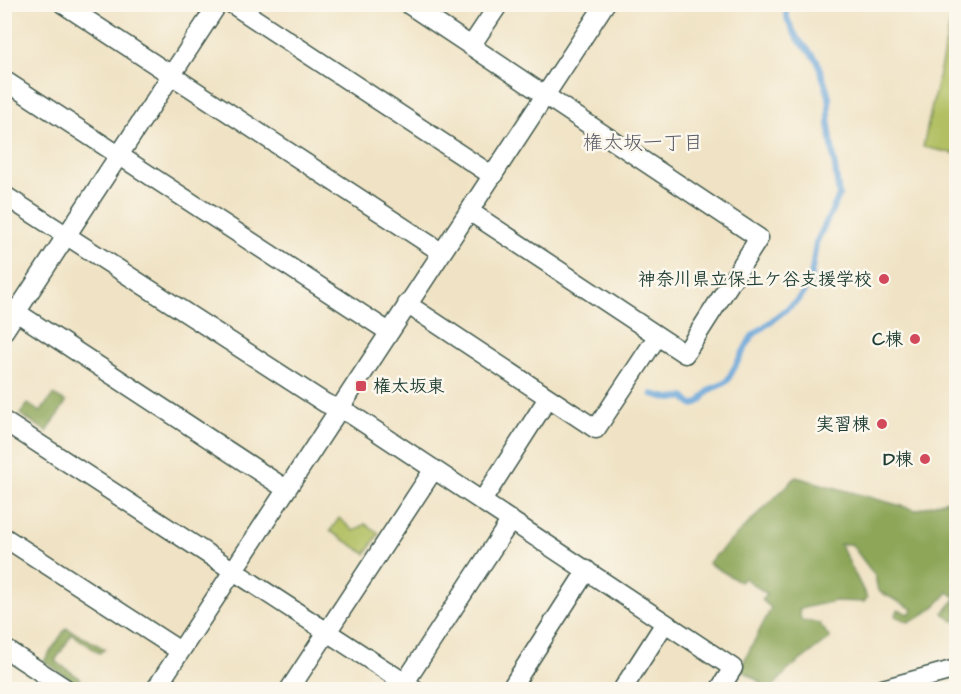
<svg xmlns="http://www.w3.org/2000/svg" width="961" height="694" viewBox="0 0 961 694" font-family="'Architects Daughter','Klee One',sans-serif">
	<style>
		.green { fill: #b2c063; stroke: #687e4c; stroke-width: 1.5 }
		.forest { fill: #8da659; stroke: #567246; stroke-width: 1.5 }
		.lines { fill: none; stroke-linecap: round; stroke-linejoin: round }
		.stream { stroke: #67a4d8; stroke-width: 6 }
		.minor-casing { stroke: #3e564a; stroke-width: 21 }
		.minor { stroke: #fff; stroke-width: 18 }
		.poi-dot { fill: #d1495b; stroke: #fbf7ec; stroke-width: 2 }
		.labels { text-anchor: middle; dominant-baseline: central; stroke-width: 5; stroke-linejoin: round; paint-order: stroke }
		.poi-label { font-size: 18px; font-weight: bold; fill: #1f3d34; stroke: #fbf7ec; text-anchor: end }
		.neighbourhood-label { font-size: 20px; fill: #5b5c67; stroke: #fbf7ec }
	</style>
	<rect width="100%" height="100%" fill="#fbf7ec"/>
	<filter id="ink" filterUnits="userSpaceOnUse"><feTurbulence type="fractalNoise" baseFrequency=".0167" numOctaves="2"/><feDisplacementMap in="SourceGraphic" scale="12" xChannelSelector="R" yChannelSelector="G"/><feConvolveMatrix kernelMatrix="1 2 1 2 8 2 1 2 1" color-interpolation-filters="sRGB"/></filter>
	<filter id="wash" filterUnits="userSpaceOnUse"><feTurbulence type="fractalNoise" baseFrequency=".008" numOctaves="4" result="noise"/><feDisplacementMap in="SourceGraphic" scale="24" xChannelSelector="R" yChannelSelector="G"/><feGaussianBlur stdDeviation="1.35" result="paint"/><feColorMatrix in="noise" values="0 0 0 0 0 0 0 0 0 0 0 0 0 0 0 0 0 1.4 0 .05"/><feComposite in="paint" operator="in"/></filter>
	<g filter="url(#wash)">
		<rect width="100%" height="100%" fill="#f0e3c5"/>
		<!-- green -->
		<path class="green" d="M954,5H956V154L923,147Z
			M339,518L354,531L365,524L379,533L366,554L330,531Z"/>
		<!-- forest -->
		<path class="forest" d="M53,395L66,402L47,432L20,414L28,404L40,412Z
			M796,477L916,510L951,499L956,506V621H953L943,613L956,598L948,592C937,606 925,616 908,622L895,616L898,610L909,614L913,609L878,591L875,576L851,544H840L867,598L864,602L835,601L799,609L801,620L819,623L830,638L789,669L771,689H757L762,683L740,669L771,608L762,600L767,594L744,578L740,582L708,563Z
			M66,628L105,649L99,653L72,634L55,661L81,679L77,684L44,661Z"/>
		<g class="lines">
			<!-- stream -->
			<path class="stream" d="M652,394L672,399L684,397L692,405C704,403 703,393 713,388C719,385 722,386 727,381L752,336L797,301L810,284L816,243L839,196L829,125V96L817,60L797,38L788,21L784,4"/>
		</g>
	</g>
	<g filter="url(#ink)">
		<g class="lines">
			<!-- minor casing -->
			<g class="minor-casing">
				<path id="minor" d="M63,4L441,252
					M232,4L493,176
					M408,4L759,238L685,354L469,211
					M471,46L499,4
					M4,80L389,332
					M4,195L325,403L352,415L733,668L719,690
					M4,304L286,489
					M407,304L596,429L657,337
					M4,331L218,4
					M4,421L416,690
					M482,501L548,398
					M4,537L180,651
					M4,648L68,690
					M155,690L605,4
					M289,690L434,469
					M400,690L511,520
					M510,690L587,570
					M622,690L665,623
					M879,690L956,669"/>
			</g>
			<!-- minor -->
			<use href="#minor" class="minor"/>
		</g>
	</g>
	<!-- markers -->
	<g class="poi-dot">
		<circle cx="884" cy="279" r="6"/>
		<circle cx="915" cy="339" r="6"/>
		<rect x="355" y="380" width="12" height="12" rx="3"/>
		<circle cx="882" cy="424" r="6"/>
		<circle cx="925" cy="459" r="6"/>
	</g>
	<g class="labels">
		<!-- poi labels -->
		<g class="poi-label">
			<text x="872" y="279">神奈川県立保土ケ谷支援学校</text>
			<text x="903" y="339">C棟</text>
			<text x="373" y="386" text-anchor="start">権太坂東</text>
			<text x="870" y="424">実習棟</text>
			<text x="913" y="459">D棟</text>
		</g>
		<!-- neighbourhood labels -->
		<g class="neighbourhood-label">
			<text x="643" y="143">権太坂一丁目</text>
		</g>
	</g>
	<!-- margin -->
	<rect width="961" height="694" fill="none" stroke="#fbf7ec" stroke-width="24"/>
</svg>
